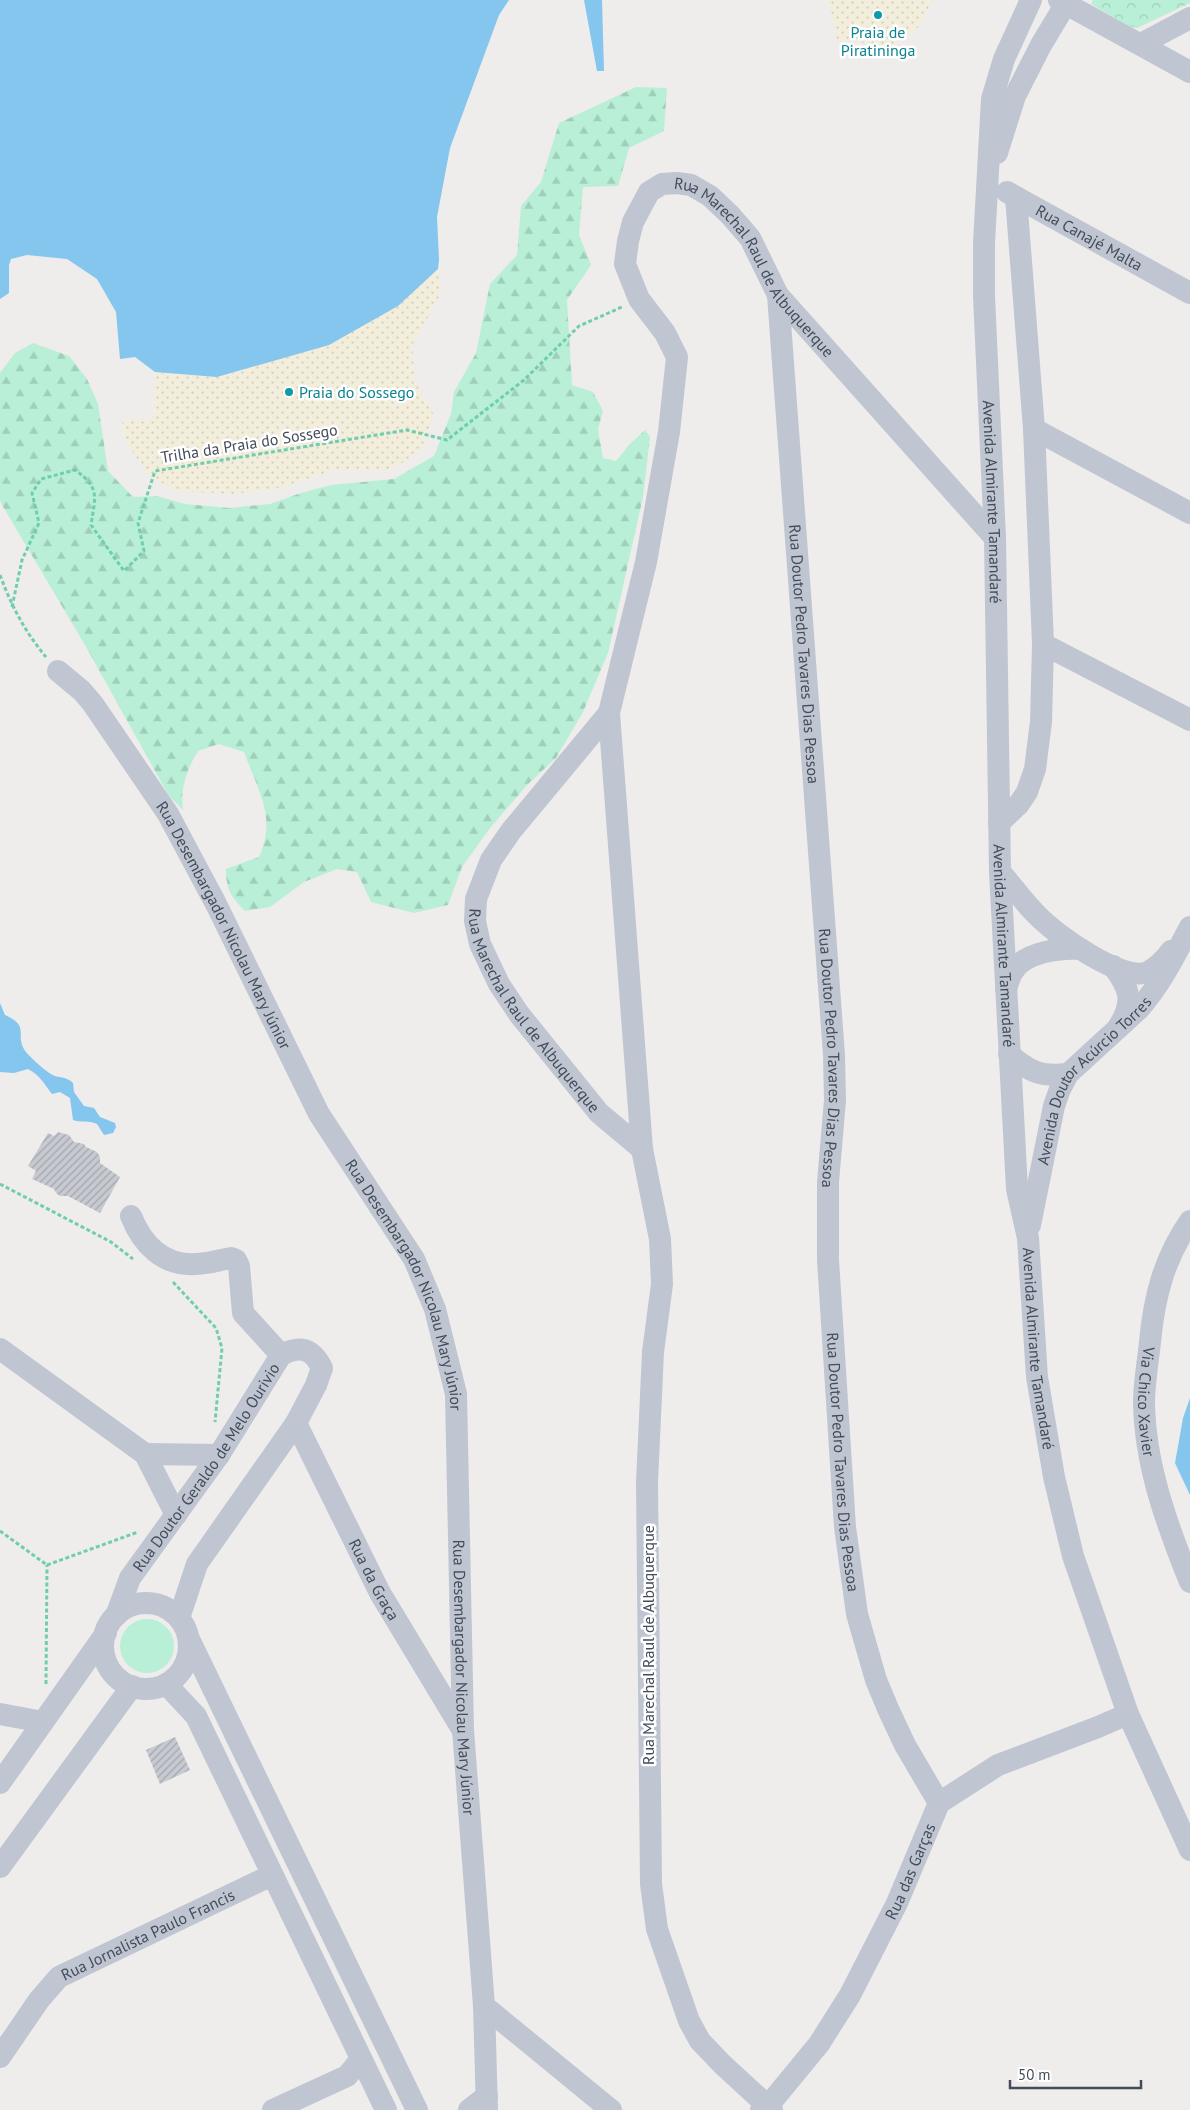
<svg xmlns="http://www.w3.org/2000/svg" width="1190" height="2110" viewBox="0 0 1190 2110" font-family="'PT Sans',sans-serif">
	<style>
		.grass { fill: #b8efd6 }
		.forest { fill: url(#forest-firs) }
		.sand { fill: url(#sand-dots) }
		.park { fill: url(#park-crowns) }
		.water { fill: #84c6ee }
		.building { fill: url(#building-hatch) }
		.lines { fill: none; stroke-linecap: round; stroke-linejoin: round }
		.path { stroke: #6fceaf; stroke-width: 3; stroke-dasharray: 4 2.5; stroke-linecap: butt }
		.minor { stroke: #bfc6d2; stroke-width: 22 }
		.culture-dot { fill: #0f9aa8; stroke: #fff; stroke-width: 2 }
		.labels { text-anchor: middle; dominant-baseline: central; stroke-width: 5; stroke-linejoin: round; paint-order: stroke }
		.culture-label { font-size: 16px; fill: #0d838f; stroke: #fff }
		.street-label { font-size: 16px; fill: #444c5a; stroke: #fff }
	</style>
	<defs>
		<pattern id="forest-firs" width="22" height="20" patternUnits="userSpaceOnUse" patternTransform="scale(1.25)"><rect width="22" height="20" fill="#b8efd6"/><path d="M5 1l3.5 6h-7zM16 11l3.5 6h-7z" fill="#9fcfba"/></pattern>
		<pattern id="sand-dots" width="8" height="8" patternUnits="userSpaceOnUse" patternTransform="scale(1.25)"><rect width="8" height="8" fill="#f2eedb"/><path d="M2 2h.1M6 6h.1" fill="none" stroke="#d1cebe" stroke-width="1.8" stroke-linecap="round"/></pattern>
		<pattern id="park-crowns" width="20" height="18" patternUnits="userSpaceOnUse" patternTransform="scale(1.25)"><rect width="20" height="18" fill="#b8efd6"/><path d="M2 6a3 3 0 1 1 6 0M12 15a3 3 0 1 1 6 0" fill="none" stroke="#9fcfba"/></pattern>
		<pattern id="building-hatch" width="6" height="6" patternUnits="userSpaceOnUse" patternTransform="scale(1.25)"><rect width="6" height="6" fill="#c8cad2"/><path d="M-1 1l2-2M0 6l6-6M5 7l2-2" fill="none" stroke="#a4a6ad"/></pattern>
	</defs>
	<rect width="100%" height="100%" fill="#efecec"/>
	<!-- grass -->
	<path class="grass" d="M120 1646a27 27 0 1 1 54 0a27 27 0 1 1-54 0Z"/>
	<!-- forest -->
	<path class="forest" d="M636,87L667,88L664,131L629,148L618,186L583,187L579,235L591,265L567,300L572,385L593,392L603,411L598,429L603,458L616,461L630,444L645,430L650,437L643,497L608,653L583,712L556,758L528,784L490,828L462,867L448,905L414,913L371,902L357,872L337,869L304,882L270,907L245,911C231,897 226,889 226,869L259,857C277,817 258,791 244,752L219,744L198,751C187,769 180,788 183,810L169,796L85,645L2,505L0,500V373L15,353L33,343L69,356L87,379L98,404L108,471L133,497L157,496L185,504L229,508L270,504L301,493L331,485L394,479L434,456L451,414L454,392L476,353L490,284L517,255L521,206L541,182L559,123Z"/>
	<!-- sand -->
	<path class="sand" d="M828,0H932L920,26L886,49L865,43L837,40L835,26Z
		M438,269L441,286L438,300L412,345L415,381L434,415L421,450L392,470H335L283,487L235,494L176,491L148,475L126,442L122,423L133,418L145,422L154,416L155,372L217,377L329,345L398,306Z"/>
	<!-- park -->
	<path class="park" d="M1093,0H1190V3L1137,28L1129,26L1091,4Z"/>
	<!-- water -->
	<path class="water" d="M0,0H509L499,15L450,148L437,217L439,259L438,269L398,306L329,345L217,377L155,372L135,357L120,359L116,312L97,279L67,259L27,255L11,259L9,265V293L0,299Z
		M584,0H602L604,71H597Z
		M0,1003L5,1015C32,1027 13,1035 26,1052C32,1059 47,1073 55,1076C62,1078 67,1077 73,1083L74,1092L84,1106L94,1108L100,1117L115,1123L116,1127L113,1133L104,1135L97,1124C88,1120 80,1123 73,1120L70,1098L60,1092L52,1094C44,1084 40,1075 28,1069L14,1073L0,1072Z
		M1190,1398V1495L1175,1463L1183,1418Z"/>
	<!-- building -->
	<path class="building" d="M58,1132L69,1135L74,1142L84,1144L86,1147L97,1152L100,1157V1163L120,1177L100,1213L68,1196H60L56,1193L54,1189L32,1179L36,1171L28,1166L48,1133L54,1136Z
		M175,1737L190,1770L160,1784L146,1750Z"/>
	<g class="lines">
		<!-- path -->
		<path class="path" d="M0,575C11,605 25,632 46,657
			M12,607L22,560L39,523L32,493L41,479L75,470C101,488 95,497 91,525L124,571L144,551L138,523L155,471L407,430L447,440L524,380L579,326L622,307
			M0,1184L111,1242L133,1259
			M173,1282L216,1328L222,1348L215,1422
			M0,1531L47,1565
			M47,1565L138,1532
			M46,1684L47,1565"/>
		<!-- minor -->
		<g class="minor">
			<path id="s1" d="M1031,0L1004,59L992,99L984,243V296L995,538L1000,872L1017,1189L1028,1238L1037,1377L1054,1477L1073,1556L1128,1714L1190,1850"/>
			<path d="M1059,0L1190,72"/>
			<path d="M1141,44L1190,18"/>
			<path d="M997,153L1015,96L1041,45L1068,0"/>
			<path id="s2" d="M1007,192L1190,293"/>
			<path id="s3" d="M778,295L834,1055L835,1100L828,1182V1260L845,1527L857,1614L876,1680L889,1711L905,1745L939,1803"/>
			<path d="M1034,429L1190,513"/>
			<path d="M1043,644L1190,720"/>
			<path id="s4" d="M58,671L82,691L93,704L168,814L216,904L319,1114L414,1259L435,1309L456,1394L463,1730L484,2006L487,2110"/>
			<path id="s5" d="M609,713L511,831L491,860L476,899L475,921L480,944L499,984L519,1014L599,1113L642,1149"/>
			<path d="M999,823L1019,804L1027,792L1035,769L1041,722L1043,644L1034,429L1016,197"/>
			<path d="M1000,872C1013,886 1024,903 1038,916C1055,934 1123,983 1148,972C1157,967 1165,959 1171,951"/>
			<path d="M1113,966C1129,987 1135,1001 1119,1026"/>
			<path d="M1006,989C1008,984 1009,978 1012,973C1023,952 1059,948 1080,949"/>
			<path d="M1009,1054C1030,1072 1040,1077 1068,1074"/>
			<path d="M131,1216C142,1244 163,1266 195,1264C207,1264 219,1260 231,1258L236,1260L239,1266L243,1313L281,1355"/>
			<path id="s6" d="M1190,1221C1164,1258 1154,1298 1150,1342C1148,1362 1144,1383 1144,1403C1145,1465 1167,1525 1190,1582"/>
			<path id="s7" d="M1030,1225L1054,1106L1060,1089L1068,1074L1139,1009C1162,982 1174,957 1190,927"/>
			<path d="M0,1349L145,1454L176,1515"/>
			<path id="s8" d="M296,1423L380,1593L462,1729"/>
			<path d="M145,1454L219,1455"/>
			<circle cx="146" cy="1646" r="43"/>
			<path id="s9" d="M116,1616L130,1578L219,1455L281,1355C300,1345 312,1348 322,1368L316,1385L296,1423L197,1564L179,1618"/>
			<path d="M189,1639L417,2110"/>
			<path d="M166,1684L196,1716L386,2110"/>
			<path d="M0,1714L43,1722"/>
			<path d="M0,1783L106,1633"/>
			<path d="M0,1867L132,1686"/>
			<path d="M484,2006L611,2110"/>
			<path id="s10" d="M0,2057L39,2000L59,1977L272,1875"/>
			<path d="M273,2110L347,2076L361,2059"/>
			<path d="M469,2110L487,2096"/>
			<path id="s11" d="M761,2110L768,2106L819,2044L850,1995L897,1903L939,1803L998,1765L1098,1727L1128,1714"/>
			<path id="s12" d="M772,2110L722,2064L700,2041L689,2021L657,1929L651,1884L647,1482L653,1352L662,1284L660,1239L642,1149L609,713L646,562L669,432L677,357L665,333L639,299L625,264L628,241L633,222L649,192L662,184L677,183L691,185L710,196L730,215L750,238L778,295L995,538"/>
		</g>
	</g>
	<!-- markers -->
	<g class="culture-dot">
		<circle cx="878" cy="15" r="5"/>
		<circle cx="289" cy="392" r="5"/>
	</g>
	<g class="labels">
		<!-- culture labels -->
		<g class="culture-label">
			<text x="878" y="32">Praia de<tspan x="878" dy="18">Piratininga</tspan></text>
			<text x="299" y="392" text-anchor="start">Praia do Sossego</text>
		</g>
		<!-- street labels -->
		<g class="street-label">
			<text stroke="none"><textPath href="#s2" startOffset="94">Rua Canajé Malta</textPath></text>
			<text stroke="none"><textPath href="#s12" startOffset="2135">Rua Marechal Raul de Albuquerque</textPath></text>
			<text transform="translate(249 443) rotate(-9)">Trilha da Praia do Sossego</text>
			<text stroke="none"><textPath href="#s1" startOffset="510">Avenida Almirante Tamandaré</textPath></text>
			<text stroke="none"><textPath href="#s3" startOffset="360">Rua Doutor Pedro Tavares Dias Pessoa</textPath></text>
			<text stroke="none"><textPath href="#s4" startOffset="306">Rua Desembargador Nicolau Mary Júnior</textPath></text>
			<text stroke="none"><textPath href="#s1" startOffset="954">Avenida Almirante Tamandaré</textPath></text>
			<text stroke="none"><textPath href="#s5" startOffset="360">Rua Marechal Raul de Albuquerque</textPath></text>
			<text stroke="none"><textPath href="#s3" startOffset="765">Rua Doutor Pedro Tavares Dias Pessoa</textPath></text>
			<text stroke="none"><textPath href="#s7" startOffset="164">Avenida Doutor Acúrcio Torres</textPath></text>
			<text stroke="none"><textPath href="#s4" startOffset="711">Rua Desembargador Nicolau Mary Júnior</textPath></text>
			<text stroke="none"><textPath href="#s1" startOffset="1359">Avenida Almirante Tamandaré</textPath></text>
			<text stroke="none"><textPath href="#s6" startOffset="189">Via Chico Xavier</textPath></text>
			<text stroke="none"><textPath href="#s3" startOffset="1170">Rua Doutor Pedro Tavares Dias Pessoa</textPath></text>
			<text stroke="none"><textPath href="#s9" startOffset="175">Rua Doutor Geraldo de Melo Ourivio</textPath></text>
			<text stroke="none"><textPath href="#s8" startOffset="175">Rua da Graça</textPath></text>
			<text transform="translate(648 1645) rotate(-90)">Rua Marechal Raul de Albuquerque</text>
			<text stroke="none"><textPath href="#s4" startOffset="1116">Rua Desembargador Nicolau Mary Júnior</textPath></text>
			<text stroke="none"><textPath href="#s11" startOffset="284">Rua das Garças</textPath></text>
			<text stroke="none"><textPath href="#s10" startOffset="198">Rua Jornalista Paulo Francis</textPath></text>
		</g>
	</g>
	<!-- scale -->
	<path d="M1010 2080v8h131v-8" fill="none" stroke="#444c5a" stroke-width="2.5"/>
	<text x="1018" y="2080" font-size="15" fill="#444c5a" stroke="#ffffff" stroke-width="4" paint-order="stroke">50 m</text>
</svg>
